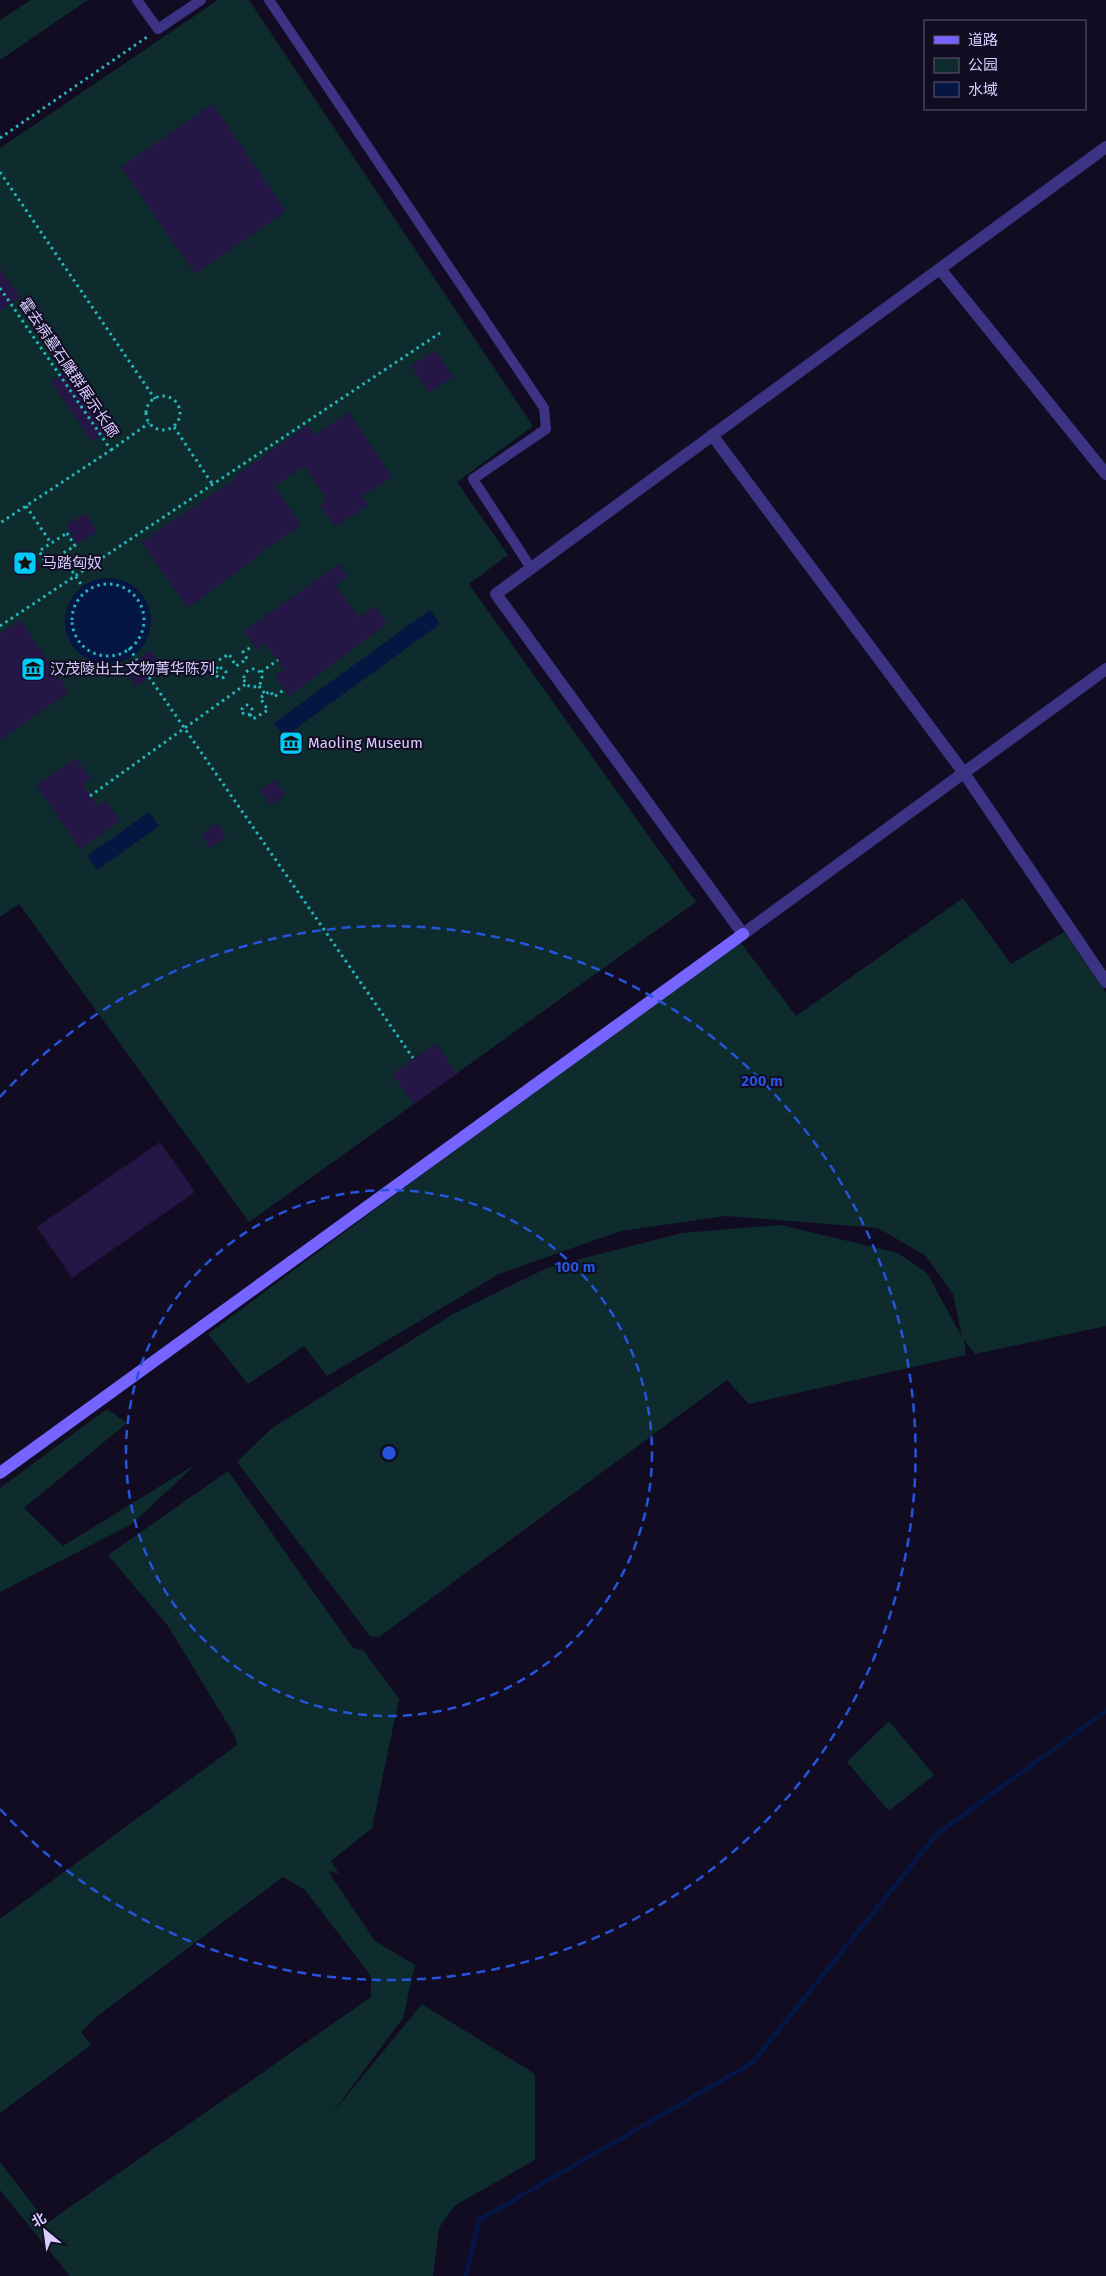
<svg xmlns="http://www.w3.org/2000/svg" width="1106" height="2276" viewBox="0 0 1106 2276" font-family="'Fira Sans','Noto Sans SC',sans-serif">
	<style>
		.green { fill: #0e2b2d }
		.water { fill: #051642 }
		.lines { fill: none; stroke-linecap: round; stroke-linejoin: round }
		.stream { stroke: #051642; stroke-width: 5 }
		.building { fill: #241645 }
		.path { stroke: #24b8bc; stroke-width: 3; stroke-dasharray: 2.5 4; stroke-linecap: butt }
		.lane { stroke: #3d3385; stroke-width: 10 }
		.street { stroke: #3d3385; stroke-width: 12 }
		.secondary { stroke: #7564ff; stroke-width: 12 }
		.ring { fill: none; stroke: #2654da; stroke-width: 2.5; stroke-dasharray: 9 6 }
		.labels { text-anchor: middle; dominant-baseline: central; stroke-width: 4; stroke-linejoin: round; paint-order: stroke }
		.street-label { font-size: 15px; fill: #d7cdff; stroke: #110c22 }
		.poi-label { font-size: 15px; fill: #d7cdff; stroke: #110c22; text-anchor: start }
		.centre { fill: #2654da; stroke: #110c22; stroke-width: 2.5 }
		.ring-label { font-size: 15px; text-anchor: middle; font-weight: bold; fill: #2654da; stroke: #110c22; stroke-width: 4; stroke-linejoin: round; paint-order: stroke }
	</style>
	<rect width="100%" height="100%" fill="#110c22"/>
	<!-- green -->
	<path class="green" d="M31,0H88L0,60V20Z
		M218,0H249L533,426L457,482L508,555L469,584L696,902L249,1222L19,904L0,917V148Z
		M963,898L1011,964L1064,932L1106,992V1326L975,1354L964,1340L966,1355L749,1404L727,1380L379,1637L370,1636L237,1462L272,1428L453,1314L549,1267L682,1233L781,1225L898,1253L927,1273L962,1337L953,1294L926,1256L878,1228L726,1216L621,1231L499,1274L327,1376L304,1346L248,1384L208,1334L692,973L741,943L796,1016Z
		M107,1409L127,1423L24,1508L63,1546L196,1464L132,1524L0,1592V1488Z
		M228,1471L353,1648L363,1650L399,1699L372,1828L331,1861L339,1874L328,1871L375,1941L415,1965L403,2018L330,2116L422,2004L535,2074V2160L454,2206L439,2228L433,2276H70L0,2190V2162L47,2223L371,1997V1976L305,1890L283,1877L96,2017L81,2032L91,2045L0,2113V1919L237,1745L235,1736L168,1626L108,1555Z
		M889,1721L934,1775L889,1811L847,1762Z"/>
	<!-- water -->
	<path class="water" d="M65 621a43 43 0 1 1 86 0a43 43 0 1 1-86 0Z
		M430,610L440,624L284,737L274,723Z
		M149,812L159,826L97,870L87,856Z"/>
	<g class="lines">
		<!-- stream -->
		<path class="stream" d="M466,2276L479,2220L752,2063L937,1834L1106,1711"/>
	</g>
	<!-- building -->
	<path class="building" d="M213,104L286,211L195,274L121,167Z
		M0,268L20,297L0,311Z
		M435,350L453,377L429,393L411,366Z
		M69,369L111,429L92,442L51,382Z
		M349,412L392,477L362,496L368,505L335,527L320,505L327,500L304,466L274,486L301,525L257,555L258,556L188,608L141,542L235,479L234,477L308,425L315,435Z
		M86,513L97,532L76,544L66,525Z
		M30,549L41,568L21,579L10,561Z
		M339,564L348,576L336,585L359,617L375,606L387,624L289,696L275,676L284,670L266,644L257,650L244,631Z
		M20,620L69,692L0,740V634Z
		M151,650L163,667L136,687L124,670Z
		M76,758L91,779L83,785L98,806L106,801L120,821L80,849L36,785Z
		M275,780L286,795L271,805L260,790Z
		M217,823L226,837L210,848L201,834Z
		M435,1043L457,1074L414,1104L392,1074Z
		M160,1142L195,1192L72,1278L37,1227Z"/>
	<g class="lines">
		<!-- path -->
		<path class="path" d="M0,138L147,37
			M0,172L155,399
			M0,288L111,450L0,523
			M146 413a17 17 0 1 1 34 0a17 17 0 1 1-34 0Z
			M174,427L213,485
			M111,450L149,423
			M26,506L51,543
			M67,533L75,546L46,563L39,551Z
			M61,555L83,587
			M72 620a36 36 0 1 1 72 0a36 36 0 1 1-72 0Z
			M0,626L440,333
			M129,648L137,660
			M216 673a5 5 0 1 1 10 0a5 5 0 1 1-10 0Z
			M244 678a9 9 0 1 1 18 0a9 9 0 1 1-18 0Z
			M218,669L214,663L229,654L236,666L247,659L243,652L253,646
			M261,672L278,660
			M149,677L413,1058
			M259,686L265,694
			M242 710a5 5 0 1 1 10 0a5 5 0 1 1-10 0Z
			M250,714L253,719L268,710L260,698L270,691L274,697L285,689
			M90,796L246,684"/>
		<!-- lane -->
		<path class="lane" d="M137,0L158,29L201,0
			M269,0L544,408L546,429L473,479L531,568"/>
		<!-- street -->
		<path class="street" d="M1106,147L496,594L743,934L1106,669
			M940,269L1106,474
			M712,435L964,773L1106,982"/>
		<!-- secondary -->
		<path class="secondary" d="M0,1473L743,934"/>
	</g>
	<!-- distance rings -->
	<g class="ring">
		<circle cx="389" cy="1453" r="263"/>
		<path d="M0 1097A527 527 0 1 1 0 1809"/>
	</g>
	<!-- icons -->
	<defs>
		<g id="sight-square" transform="scale(1.25)"><rect x="-9" y="-9" width="18" height="18" rx="4" fill="#00caf8" stroke="#110c22"/><path d="M0-6L1.8-2.2L6-1.7L2.9 1.2L3.7 5.4L0 3.3L-3.7 5.4L-2.9 1.2L-6-1.7L-1.8-2.2Z" fill="#111"/></g>
		<g id="museum-square" transform="scale(1.25)"><rect x="-9" y="-9" width="18" height="18" rx="4" fill="#00caf8" stroke="#110c22"/><path d="M0-6L6-3V-2H-6V-3ZM-5-1h2V3h-2ZM-1-1h2V3h-2ZM3-1h2V3H3ZM-6 4H6V6H-6Z" fill="#111"/></g>
	</defs>
	<g fill-rule="evenodd">
		<use href="#sight-square" x="25" y="563"/>
		<use href="#museum-square" x="33" y="669"/>
		<use href="#museum-square" x="291" y="743"/>
	</g>
	<g class="labels">
		<!-- street labels -->
		<g class="street-label">
			<text transform="translate(69 368) rotate(56)">霍去病墓石雕群展示长廊</text>
		</g>
		<!-- poi labels -->
		<g class="poi-label">
			<text x="42" y="563">马踏匈奴</text>
			<text x="50" y="669">汉茂陵出土文物菁华陈列</text>
			<text x="308" y="743">Maoling Museum</text>
		</g>
	</g>
	<circle cx="389" cy="1453" r="8" class="centre"/>
	<g class="ring-label">
		<text x="762" y="1086">200 m</text>
		<text x="575" y="1272">100 m</text>
	</g>
	<!-- legend -->
	<rect x="924" y="20" width="162" height="90" fill="#110c22" stroke="#60597a"/>
	<rect x="934" y="36" width="25" height="8" fill="#7564ff" stroke="#60597a"/>
	<text x="968" y="45" font-size="15" fill="#d7cdff">道路</text>
	<rect x="934" y="58" width="25" height="15" fill="#0e2b2d" stroke="#60597a"/>
	<text x="968" y="70" font-size="15" fill="#d7cdff">公园</text>
	<rect x="934" y="82" width="25" height="15" fill="#051642" stroke="#60597a"/>
	<text x="968" y="95" font-size="15" fill="#d7cdff">水域</text>
	<!-- north arrow -->
	<g transform="translate(45 2231) rotate(331)" stroke="#110c22" stroke-width="4" paint-order="stroke">
	<path d="M0-4L9 19L0 12L-9 19Z" fill="#d7cdff"/>
	<text y="-8" font-size="14" font-weight="bold" text-anchor="middle" fill="#d7cdff">北</text>
	</g>
</svg>
